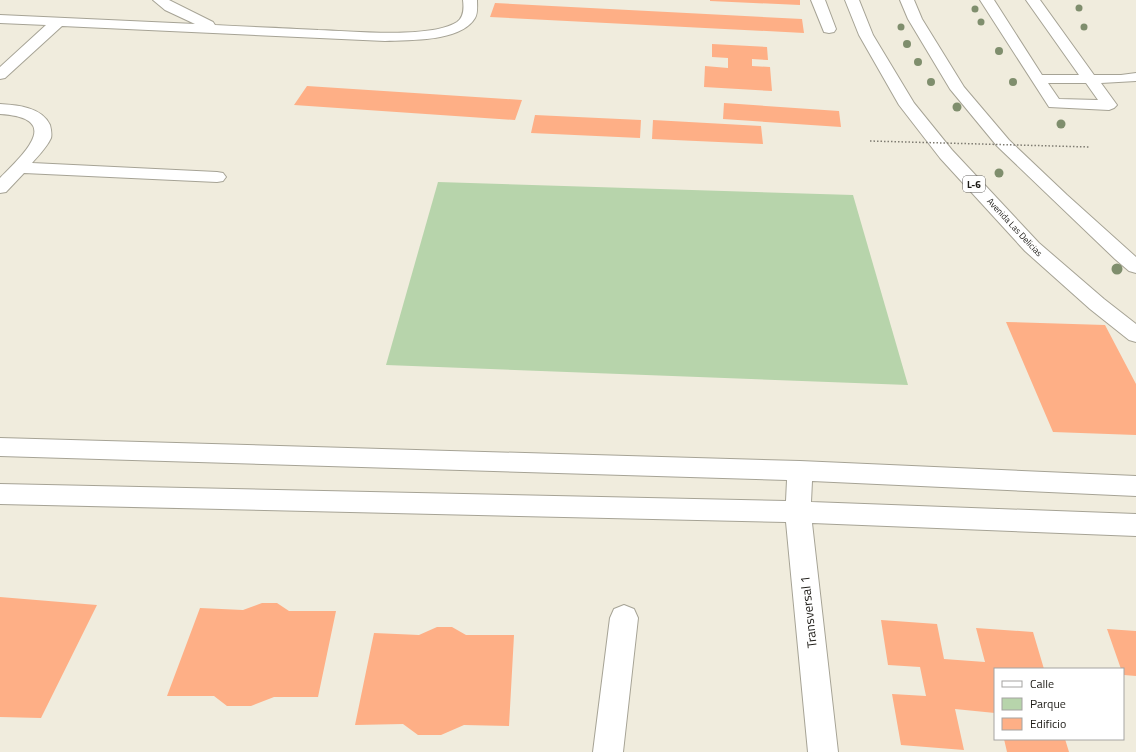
<svg xmlns="http://www.w3.org/2000/svg" width="1136" height="752" viewBox="0 0 1136 752" font-family="'Titillium Web',sans-serif">
	<style>
		.green { fill: #b7d4ab }
		.building { fill: #feaf86 }
		.lines { fill: none; stroke-linecap: round; stroke-linejoin: round }
		.minor-casing { stroke: #a6a395; stroke-width: 2 }
		.major-casing { stroke: #a6a395; stroke-width: 2 }
		.minor { fill: #fff; fill-rule: evenodd }
		.major { fill: #fff; fill-rule: evenodd }
		.path-bridge { stroke: #7e7b71; stroke-width: 1.5; stroke-dasharray: 1.5 2; stroke-linecap: butt }
		.tree { fill: #7f8e6d }
		.labels { text-anchor: middle; dominant-baseline: central; stroke-width: 3; stroke-linejoin: round; paint-order: stroke }
		.far-street-label { font-size: 9px; fill: #1d1b16; stroke: #fff }
		.shield { fill: #fff; stroke: #615f5c; stroke-width: 1 }
		.shield-label { font-size: 10px; font-weight: bold; fill: #1d1b16 }
		.near-street-label { font-size: 13px; fill: #1d1b16; stroke: #fff }
	</style>
	<rect width="100%" height="100%" fill="#f0ecdd"/>
	<!-- green -->
	<path class="green" d="M438,182L853,195L908,385L386,365Z"/>
	<!-- building -->
	<path class="building" d="M710,0H800V5L710,1Z
		M495,3L802,19L804,33L490,17Z
		M712,44L767,47L768,60L752,59V66L770,67L772,91L704,87L705,66L728,68V58L712,57Z
		M307,86L522,100L515,120L294,105Z
		M724,103L839,111L841,127L723,119Z
		M535,115L641,120L640,138L531,133Z
		M653,120L761,126L763,144L652,139Z
		M1006,322L1105,325L1136,384V435L1053,432Z
		M0,597L97,605L41,718L0,717Z
		M262,603H277L289,611H336L318,697H274L251,706H227L214,696H167L200,608L243,610Z
		M881,620L937,624L944,659L985,662L976,628L1033,632L1044,669H995V713L955,709L964,750L901,745L892,694L926,696L920,667L888,665Z
		M437,627H452L466,635H514L509,726L464,725L441,735H418L403,724L355,725L374,633L419,635Z
		M1107,629L1136,631V676L1124,675L1123,669H1121Z
		M1004,739H1065L1069,752H1007Z"/>
	<g class="lines">
		<!-- minor casing -->
		<g class="minor-casing">
			<path id="minor" d="M153,0H169L213,22L215,25C249,27 284,28 318,30C351,31 430,39 457,22C464,17 464,8 463,0H477C477,6 478,13 475,18C461,42 409,40 385,41L62,26L5,78L0,79V67L46,25L0,23V15L195,24L165,10Z
				M811,0H825L836,29L834,32L829,33L824,32Z
				M980,0H994L1042,75H1079L1026,0H1040L1094,75H1121L1136,73V81L1101,83L1117,105L1114,108L1109,110L1049,107ZM1048,83H1086L1098,100L1059,99Z
				M0,104C17,105 42,107 50,125C51,129 52,134 51,138C47,147 38,156 32,163L217,172L223,173L226,177L223,181L217,182L24,173L6,192L0,193V178C25,153 63,118 0,114Z
				M0,438L800,461L1136,476V496L812,481L811,502L1136,514V536L812,523L838,752H808L786,522L0,504V484L786,501L787,480L0,456Z
				M624,605L634,609L638,618L623,752H593L610,618L614,609Z"/>
		</g>
		<!-- major casing -->
		<g class="major-casing">
			<path id="major" d="M845,0H859L873,35L914,103L952,150L1039,243L1104,299L1136,324V342L1129,340L1090,309L1025,251L940,158L899,105L859,35Z
				M900,0H914L922,19L964,87L1009,140L1067,195L1136,257V273L1129,271L1115,259L997,146L950,89L908,19Z"/>
		</g>
		<!-- minor -->
		<use href="#minor" class="minor"/>
		<!-- major -->
		<use href="#major" class="major"/>
		<!-- path-bridge -->
		<path class="path-bridge" d="M870,141L1090,147"/>
	</g>
	<!-- trees -->
	<g class="tree">
		<circle cx="1079" cy="8" r="3.5"/>
		<circle cx="975" cy="9" r="3.5"/>
		<circle cx="981" cy="22" r="3.5"/>
		<circle cx="901" cy="27" r="3.5"/>
		<circle cx="1084" cy="27" r="3.5"/>
		<circle cx="907" cy="44" r="4"/>
		<circle cx="999" cy="51" r="4"/>
		<circle cx="918" cy="62" r="4"/>
		<circle cx="931" cy="82" r="4"/>
		<circle cx="1013" cy="82" r="4"/>
		<circle cx="957" cy="107" r="4.5"/>
		<circle cx="1061" cy="124" r="4.5"/>
		<circle cx="999" cy="173" r="4.5"/>
		<circle cx="1117" cy="269" r="5.5"/>
	</g>
	<g class="labels">
		<!-- far-street labels -->
		<g class="far-street-label">
			<text transform="translate(1015 227) rotate(47)">Avenida Las Delicias</text>
		</g>
		<!-- shield labels -->
		<rect class="shield" x="963" y="176" width="22" height="16" rx="3"/>
		<g class="shield-label">
			<text x="974" y="184">L-6</text>
		</g>
		<!-- near-street labels -->
		<g class="near-street-label">
			<text transform="translate(808 612) rotate(-96)">Transversal 1</text>
		</g>
	</g>
	<!-- legend -->
	<rect x="994" y="668" width="130" height="72" fill="#ffffff" stroke="#a5a4a2"/>
	<rect x="1002" y="681" width="20" height="6" fill="#ffffff" stroke="#a5a4a2"/>
	<text x="1030" y="688" font-size="12" fill="#1d1b16">Calle</text>
	<rect x="1002" y="698" width="20" height="12" fill="#b7d4ab" stroke="#a5a4a2"/>
	<text x="1030" y="708" font-size="12" fill="#1d1b16">Parque</text>
	<rect x="1002" y="718" width="20" height="12" fill="#feaf86" stroke="#a5a4a2"/>
	<text x="1030" y="728" font-size="12" fill="#1d1b16">Edificio</text>
</svg>
